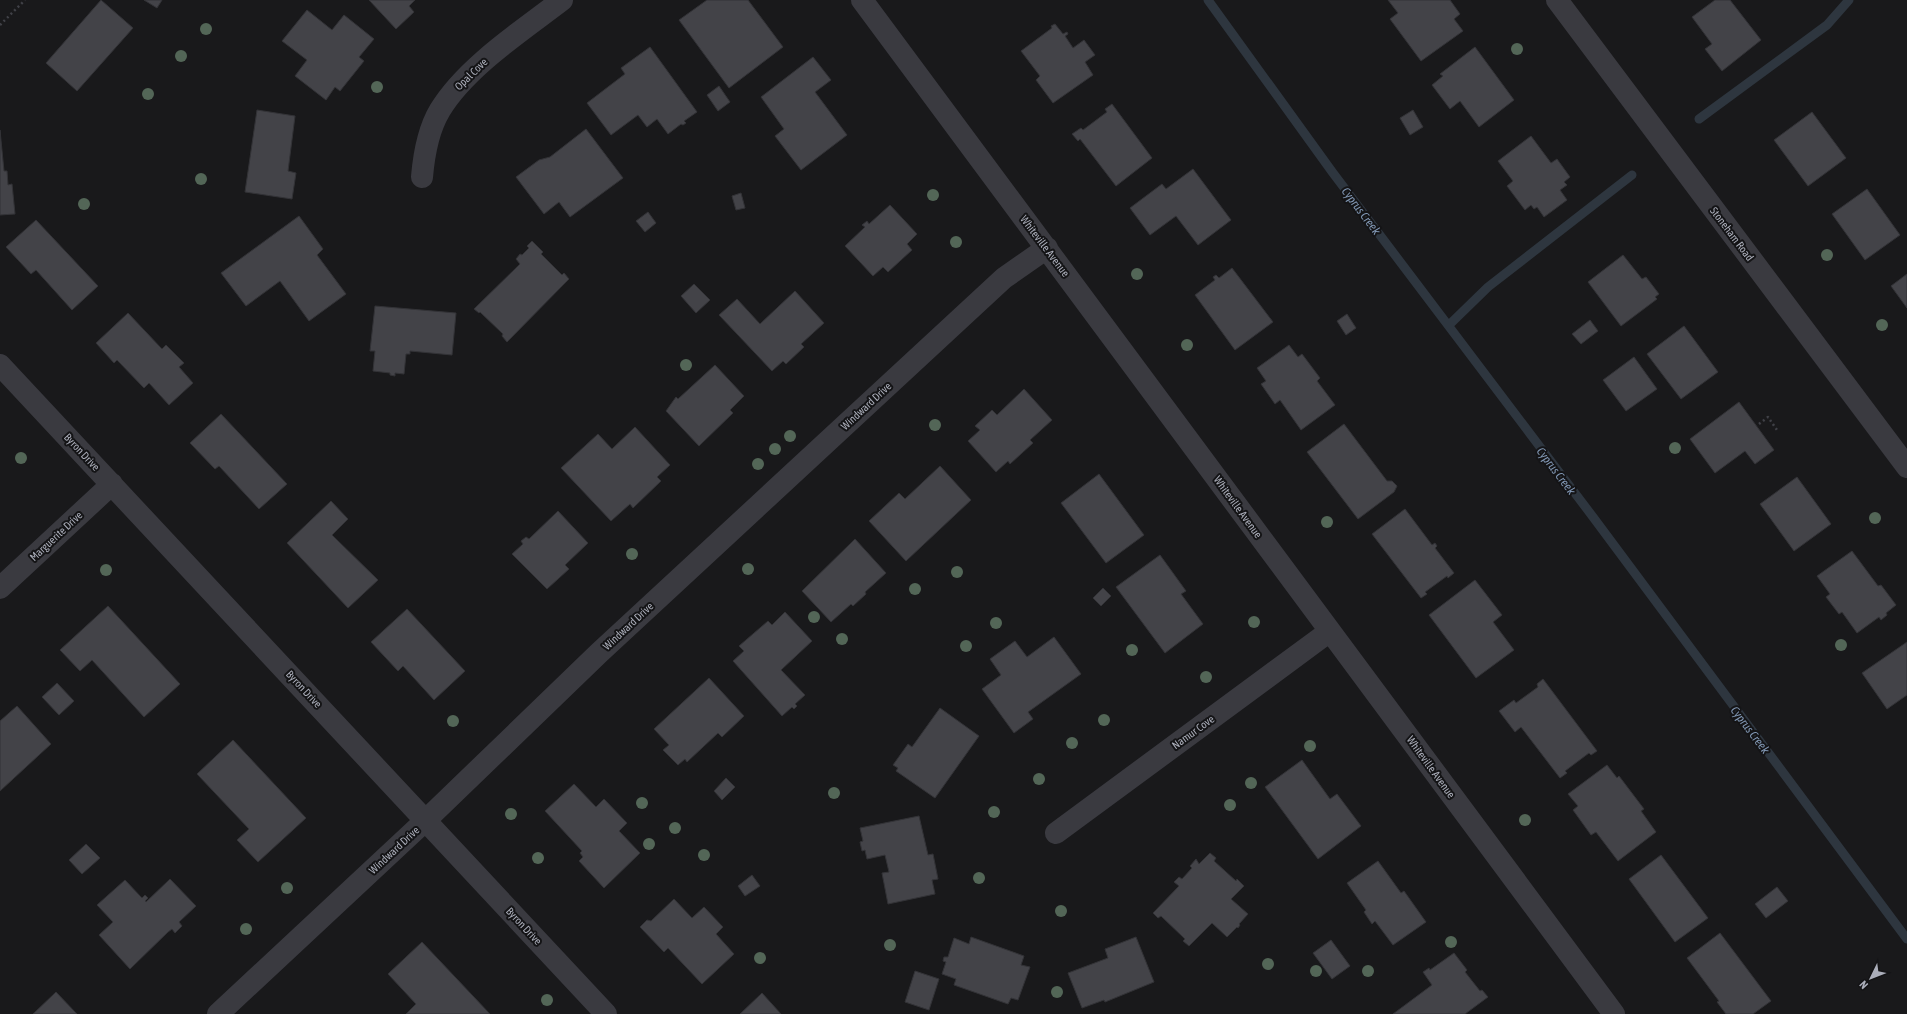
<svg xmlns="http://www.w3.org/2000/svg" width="1907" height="1014" viewBox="0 0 1907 1014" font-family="'Asap Condensed',sans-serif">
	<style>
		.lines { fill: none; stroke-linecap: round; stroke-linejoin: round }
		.stream { stroke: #2e363f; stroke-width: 9 }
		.building { fill: #434348; stroke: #333337 }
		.path { stroke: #404147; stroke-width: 2.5; stroke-dasharray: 2 3; stroke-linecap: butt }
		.minor { stroke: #3a3a40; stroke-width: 22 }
		.tree { fill: #536657 }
		.labels { text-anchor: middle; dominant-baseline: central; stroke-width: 4; stroke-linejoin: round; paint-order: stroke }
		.street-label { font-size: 11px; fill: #abaeba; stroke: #141416 }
		.water-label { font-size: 12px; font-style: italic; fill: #8298b5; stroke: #141416 }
	</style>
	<rect width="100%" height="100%" fill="#19191b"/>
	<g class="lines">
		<!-- stream -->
		<path class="stream" d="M1208,0L1333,173L1593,517L1907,939
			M1699,119L1827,25L1849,0
			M1449,325L1488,287L1632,175"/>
	</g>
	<!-- building -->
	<path class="building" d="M101,0L133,28L77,91L46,63Z
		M144,0H162L157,8Z
		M369,0H415L409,6L414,12L396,29Z
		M707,0H748L783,47L729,88L679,20Z
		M1388,0H1450L1460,14L1454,19L1463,31L1421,61L1390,19L1398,13Z
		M1715,0H1730L1761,40L1722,71L1705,49L1712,44L1692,17Z
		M307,10L332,30L344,15L374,39L359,57L364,61L340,91L335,87L326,100L295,76L307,60L282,41Z
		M1055,24L1063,34L1067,32L1068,34L1065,36L1073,48L1084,40L1095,55L1085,62L1093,75L1053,103L1036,80L1040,76L1021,51L1052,28L1051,26Z
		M650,47L697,112L684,121L686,123L683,125L681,124L668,134L657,119L647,127L638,115L611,135L587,103L625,74L621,68Z
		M1475,47L1514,100L1479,127L1460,101L1450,109L1432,85L1443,76L1440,74Z
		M813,57L831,80L815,92L847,135L801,170L775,136L784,129L761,97Z
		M719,86L730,102L718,111L707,95Z
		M1112,104L1152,158L1116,186L1080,139L1078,141L1072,134L1081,128L1083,130L1107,112L1105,109Z
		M257,110L295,116L288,171L296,173L292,199L245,192Z
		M1413,110L1423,127L1410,135L1400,118Z
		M1812,112L1846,158L1808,186L1774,140Z
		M586,129L623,178L570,217L559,202L544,214L516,177L539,160L550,157Z
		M0,130L4,171H7L8,185L12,184L15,214L0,215Z
		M1531,136L1551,163L1557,159L1570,177L1564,182L1567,185L1560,190L1567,200L1544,217L1537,207L1534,209L1531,205L1525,210L1507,186L1513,181L1498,161Z
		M1193,169L1231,220L1198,245L1176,216L1150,235L1130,208L1162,184L1166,189Z
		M1867,189L1900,235L1865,260L1832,214Z
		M741,193L745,208L736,210L732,196Z
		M890,205L917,234L907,244L912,250L888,272L883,267L873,276L845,246L865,227L862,225L867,221L869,224Z
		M648,212L656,223L645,232L636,221Z
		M299,216L323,249L317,255L346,294L309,321L280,281L246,306L221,273Z
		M36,220L98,286L72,310L36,270L31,274L6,247Z
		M532,241L543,252L541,254L562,275L564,273L569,279L507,342L502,336L503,334L480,312L479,313L474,309L520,264L516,259L520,254L522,255L529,248L527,246Z
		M1623,255L1642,279L1646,277L1659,294L1655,297L1657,299L1621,326L1588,282Z
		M1232,268L1273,322L1235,350L1195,295L1215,280L1213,277L1216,275L1219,278Z
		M1907,274V308L1891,286Z
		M694,284L710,300L696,313L681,296Z
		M795,291L824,323L801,344L804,347L786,364L783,361L772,371L719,315L737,299L760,324Z
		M375,306L456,313L452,355L410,351V354H406L404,374L395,373V376L390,375V373L373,371L375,351H370Z
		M128,313L162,349L166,345L184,363L179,367L193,383L169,405L149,383L144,388L117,360L114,363L96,343Z
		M1347,314L1356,328L1346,335L1337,321Z
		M1590,320L1598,331L1581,344L1572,334Z
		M1684,326L1718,372L1681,399L1647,354Z
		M1289,345L1298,357L1302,354L1320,378L1317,381L1335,405L1301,430L1280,400L1275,404L1261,384L1266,381L1257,368Z
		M1634,357L1657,389L1626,411L1603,380Z
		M715,365L744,396L730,410L733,413L699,446L666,411L676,397L678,399Z
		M1024,389L1052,420L1030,440L1033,443L1010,464L1008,461L996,472L968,441L980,430L975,426L992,410L997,415Z
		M1739,402L1774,450L1755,464L1745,451L1715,473L1690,439Z
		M221,414L287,484L259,509L219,466L215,469L190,443Z
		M1344,424L1387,481H1392L1397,486L1394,492L1358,519L1307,452Z
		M635,427L670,465L657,477L661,481L633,508L630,504L611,521L561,468L598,434L612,449Z
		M940,466L971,500L906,561L869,521L899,493L905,499Z
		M1099,474L1144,535L1106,563L1061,503Z
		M1797,477L1831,524L1794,551L1760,504Z
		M331,501L348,519L332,535L378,580L348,608L287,543Z
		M1405,509L1432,545L1435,543L1437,546L1435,548L1454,573L1448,578L1447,576L1425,592L1427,594L1421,598L1372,534Z
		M558,511L588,543L565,565L569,569L547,589L512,554L523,544L521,541L526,537L529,539Z
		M855,539L886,573L865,592L866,594L853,606L851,604L831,622L802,591Z
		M1852,551L1878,586L1881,585L1896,605L1886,613L1887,615L1881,620L1879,617L1857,633L1842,612L1839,614L1826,597L1830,594L1817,576Z
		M1160,555L1186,591L1181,594L1203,624L1165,653L1116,587Z
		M1475,580L1502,615L1493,622L1514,650L1476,678L1429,615Z
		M1103,588L1111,596L1101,606L1093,598Z
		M108,606L180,684L144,717L92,660L80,671L60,650Z
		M407,609L465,671L434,700L403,666L398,671L371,642Z
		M785,612L812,641L781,670L805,695L795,704L797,706L794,709L792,707L782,716L733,661L744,651L739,646L768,621L772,625Z
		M1054,637L1081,674L1028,712L1033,719L1014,733L982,689L1001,675L990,659L1015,641L1027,657Z
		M1907,642V695L1887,709L1862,673Z
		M709,678L744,716L722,737L718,733L687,762L685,759L678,765L663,750L669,745L654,729Z
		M1543,679L1597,751L1591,755L1589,753L1565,771L1567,773L1560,778L1521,727L1515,732L1499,711L1514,700L1516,703L1538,687L1537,684Z
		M57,683L74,701L59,715L42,697Z
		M17,706L51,744L0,791V721Z
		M940,708L979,736L935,798L896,771L898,768L893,765L908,744L912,747Z
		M233,740L306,818L258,862L237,840L249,829L197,774Z
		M1302,760L1330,799L1337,794L1361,826L1318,859L1265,787Z
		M1607,765L1617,778L1619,776L1644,809L1641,811L1656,832L1618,861L1596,832L1591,835L1573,810L1578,806L1568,794Z
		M726,778L735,787L722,800L714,791Z
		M574,784L596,807L604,799L627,823L619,831L640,853L604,888L579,861L583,857L580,853L582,851L545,811Z
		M919,816L928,855L933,854L938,879L932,880L935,894L888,904L882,873L889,872L885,855L867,859L865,850L862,851L860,842L863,841L860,828Z
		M86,844L100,858L82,874L69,860Z
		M1210,853L1216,858L1214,861L1236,881L1237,879L1244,886L1231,899L1248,914L1239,924L1240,925L1238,928L1237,927L1227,937L1212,923L1189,946L1183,941L1185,939L1161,916L1158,918L1153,913L1179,886L1174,882L1179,877L1182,879L1192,868L1190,866L1196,859L1199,864Z
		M1661,855L1708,918L1675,942L1629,879Z
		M1378,861L1401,893L1404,891L1426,922L1393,945L1375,921L1372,924L1364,912L1366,910L1347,883Z
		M752,875L760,886L745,896L738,886Z
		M170,879L196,906L179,922L182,926L175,933L172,929L168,932L130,969L99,935L113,922L97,905L125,880L142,898L145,895L148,898L145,901L146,902Z
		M1777,887L1788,901L1766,918L1755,904Z
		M674,899L692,918L704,907L723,927L716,934L734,954L702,984L668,948L664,952L640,927L647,920L651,921Z
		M1720,933L1771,1001L1753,1014H1726L1717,1002L1719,1001L1687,958Z
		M971,937L1024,956L1021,965L1030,967L1018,1000L1011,998L1008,1004L954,985L956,979L942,974L946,962L943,961L944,957H948L954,938L969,944Z
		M1136,937L1154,982L1105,1002L1104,1000L1082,1008L1068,973L1108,958L1105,949Z
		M1331,940L1350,966L1332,979L1313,953Z
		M422,942L490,1014H406L416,1004L388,974Z
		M1454,953L1467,970L1465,972L1480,991L1482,990L1488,997L1465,1014H1393L1432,985L1423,972L1429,968L1430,970Z
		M915,971L939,979L929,1010L905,1002Z
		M56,992L77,1014H33Z
		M762,993L781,1014H740Z"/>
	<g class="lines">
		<!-- path -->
		<path class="path" d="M0,25L25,0
			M1759,424L1768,417L1777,430"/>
		<!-- minor -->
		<path class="minor" d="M862,0L1614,1014
			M1557,0L1907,467
			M422,177C424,153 428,130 440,110C466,67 523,30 562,0
			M0,365L606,1014
			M0,588L112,484
			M1056,833L1330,631
			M218,1014L426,820L599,653L1004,278L1047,248"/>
	</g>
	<!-- trees -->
	<g class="tree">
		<circle cx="206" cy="29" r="6"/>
		<circle cx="1517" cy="49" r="6"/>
		<circle cx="181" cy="56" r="6"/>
		<circle cx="377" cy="87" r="6"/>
		<circle cx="148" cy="94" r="6"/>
		<circle cx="201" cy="179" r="6"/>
		<circle cx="933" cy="195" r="6"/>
		<circle cx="84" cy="204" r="6"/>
		<circle cx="956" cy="242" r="6"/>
		<circle cx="1827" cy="255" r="6"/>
		<circle cx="1137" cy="274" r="6"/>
		<circle cx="1882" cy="325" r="6"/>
		<circle cx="1187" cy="345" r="6"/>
		<circle cx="686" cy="365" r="6"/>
		<circle cx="935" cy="425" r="6"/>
		<circle cx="790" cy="436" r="6"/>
		<circle cx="1675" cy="448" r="6"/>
		<circle cx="775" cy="449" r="6"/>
		<circle cx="21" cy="458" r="6"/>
		<circle cx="758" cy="464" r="6"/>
		<circle cx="1875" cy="518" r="6"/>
		<circle cx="1327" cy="522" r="6"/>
		<circle cx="632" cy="554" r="6"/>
		<circle cx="748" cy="569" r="6"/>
		<circle cx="106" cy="570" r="6"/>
		<circle cx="957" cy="572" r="6"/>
		<circle cx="915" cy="589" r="6"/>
		<circle cx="814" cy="617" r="6"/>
		<circle cx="1254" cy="622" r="6"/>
		<circle cx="996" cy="623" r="6"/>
		<circle cx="842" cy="639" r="6"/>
		<circle cx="1841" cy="645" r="6"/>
		<circle cx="966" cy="646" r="6"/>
		<circle cx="1132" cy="650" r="6"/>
		<circle cx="1206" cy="677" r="6"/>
		<circle cx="1104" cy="720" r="6"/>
		<circle cx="453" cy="721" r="6"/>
		<circle cx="1072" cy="743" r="6"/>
		<circle cx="1310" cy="746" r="6"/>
		<circle cx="1039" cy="779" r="6"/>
		<circle cx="1251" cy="783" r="6"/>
		<circle cx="834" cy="793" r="6"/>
		<circle cx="642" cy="803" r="6"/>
		<circle cx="1230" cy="805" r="6"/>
		<circle cx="994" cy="812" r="6"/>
		<circle cx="511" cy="814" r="6"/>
		<circle cx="1525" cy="820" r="6"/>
		<circle cx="675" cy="828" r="6"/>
		<circle cx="649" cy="844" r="6"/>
		<circle cx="704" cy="855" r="6"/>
		<circle cx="538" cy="858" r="6"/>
		<circle cx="979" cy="878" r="6"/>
		<circle cx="287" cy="888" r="6"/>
		<circle cx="1061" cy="911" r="6"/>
		<circle cx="246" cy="929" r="6"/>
		<circle cx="1451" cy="942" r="6"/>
		<circle cx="890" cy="945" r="6"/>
		<circle cx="760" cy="958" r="6"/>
		<circle cx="1268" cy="964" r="6"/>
		<circle cx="1316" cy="971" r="6"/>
		<circle cx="1368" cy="971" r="6"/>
		<circle cx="1057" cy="992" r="6"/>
		<circle cx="547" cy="1000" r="6"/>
	</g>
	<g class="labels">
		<!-- street labels -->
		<g class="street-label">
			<text transform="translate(471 74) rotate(-44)">Opal Cove</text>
			<text transform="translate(1732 234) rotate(53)">Stoneham Road</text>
			<text transform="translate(1045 246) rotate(53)">Whiteville Avenue</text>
			<text transform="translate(866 406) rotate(-43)">Windward Drive</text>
			<text transform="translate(82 452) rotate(47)">Byron Drive</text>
			<text transform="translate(1238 507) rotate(54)">Whiteville Avenue</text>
			<text transform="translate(56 536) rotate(-43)">Marguerite Drive</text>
			<text transform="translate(628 626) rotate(-43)">Windward Drive</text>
			<text transform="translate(304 689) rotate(47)">Byron Drive</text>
			<text transform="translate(1193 732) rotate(-36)">Namur Cove</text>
			<text transform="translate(1431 767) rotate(54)">Whiteville Avenue</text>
			<text transform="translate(394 850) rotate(-43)">Windward Drive</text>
			<text transform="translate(524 926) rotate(47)">Byron Drive</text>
		</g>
		<!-- water labels -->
		<g class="water-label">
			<text transform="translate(1361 211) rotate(53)">Cyprus Creek</text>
			<text transform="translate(1556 471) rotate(53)">Cyprus Creek</text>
			<text transform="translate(1750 730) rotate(53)">Cyprus Creek</text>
		</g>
	</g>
	<!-- north arrow -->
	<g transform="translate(1871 978) rotate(227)" stroke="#141416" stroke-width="3" paint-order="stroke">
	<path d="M0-3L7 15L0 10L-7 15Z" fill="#abaeba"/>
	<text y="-6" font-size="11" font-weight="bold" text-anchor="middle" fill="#abaeba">N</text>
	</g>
</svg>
